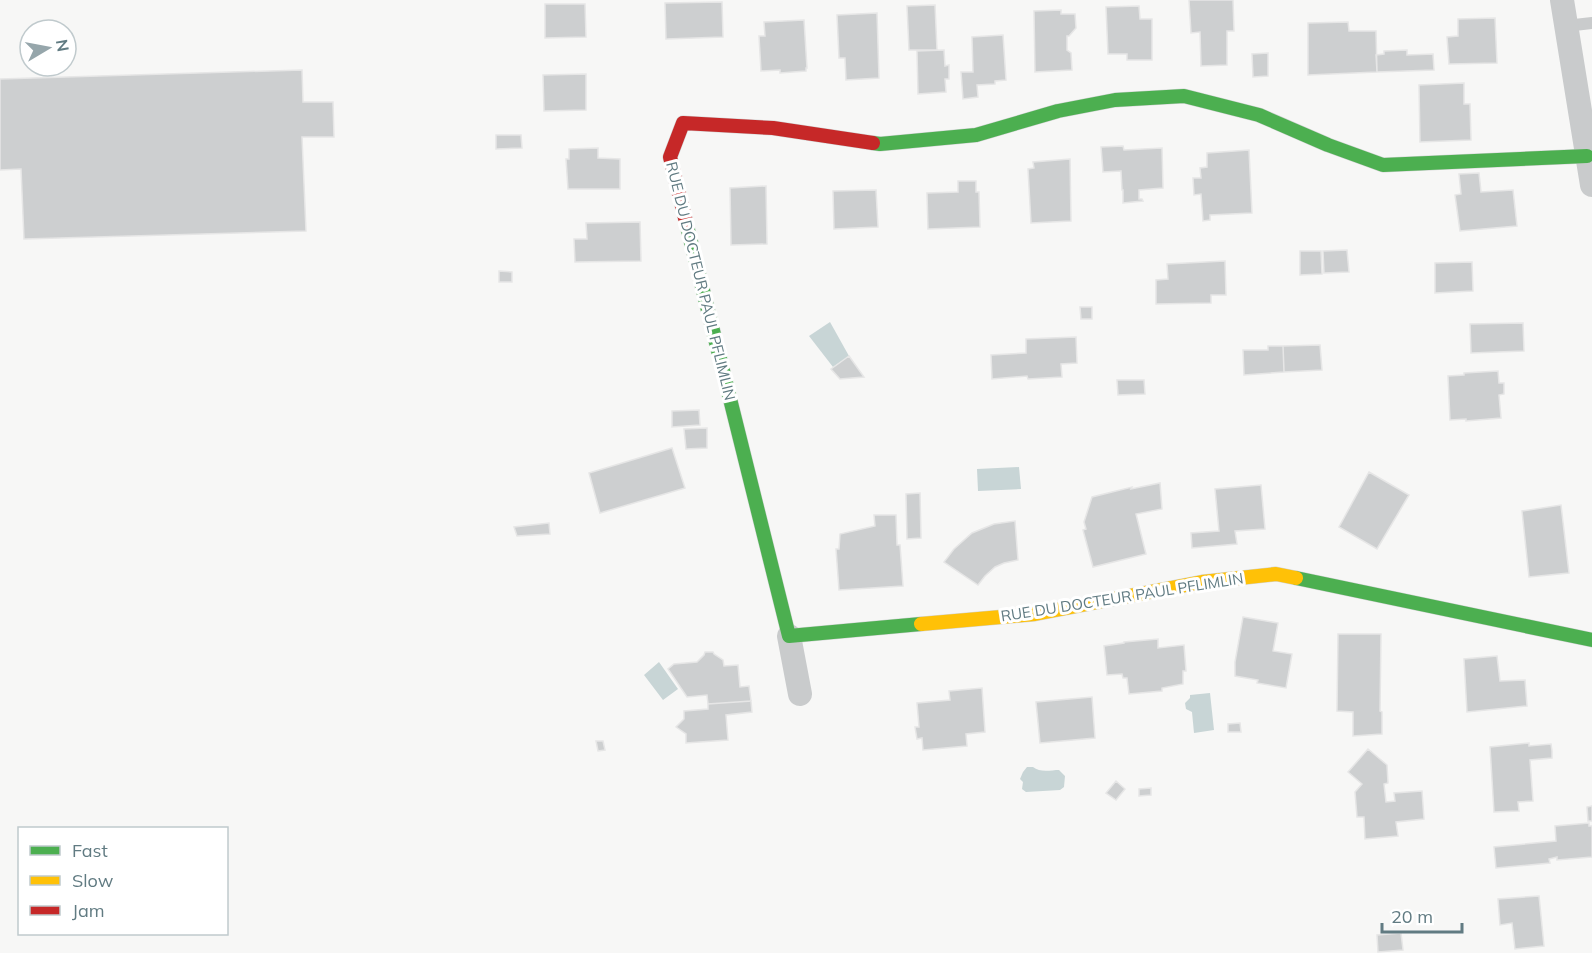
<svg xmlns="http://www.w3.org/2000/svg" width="1592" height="953" viewBox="0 0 1592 953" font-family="Mulish,sans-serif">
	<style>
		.water { fill: #c8d5d6 }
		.building { fill: #cdcfd0; stroke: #e6e6e6; stroke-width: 1.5 }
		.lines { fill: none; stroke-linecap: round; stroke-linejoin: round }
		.fast-casing { stroke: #d2d4d4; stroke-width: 15 }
		.slow-casing { stroke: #d2d4d4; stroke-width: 15 }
		.jam-casing { stroke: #d2d4d4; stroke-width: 15 }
		.lane { stroke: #c9cbcc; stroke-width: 12 }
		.street { stroke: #c9cbcc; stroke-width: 24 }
		.fast { stroke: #4caf50; stroke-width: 14 }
		.slow { stroke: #ffc107; stroke-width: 14 }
		.jam { stroke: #c62828; stroke-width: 14 }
		.labels { text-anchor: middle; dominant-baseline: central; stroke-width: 6; stroke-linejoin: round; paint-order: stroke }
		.street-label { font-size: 15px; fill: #617b82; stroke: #fff }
	</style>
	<rect width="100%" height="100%" fill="#f7f7f6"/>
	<!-- water -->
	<path class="water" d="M830,322L849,356L833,367L809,336Z
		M1019,467L1021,489L978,491L977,469Z
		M659,662L678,689L663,700L644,675Z
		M1210,693L1214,730L1194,733L1192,712L1186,709L1185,703L1190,698V695Z
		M1027,767H1033C1040,773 1051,770 1059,770L1065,776L1064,787L1060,790L1026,792L1022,789L1023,782L1020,779L1023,772Z"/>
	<!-- building -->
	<path class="building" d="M1189,0H1233L1234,31H1227V65L1201,66L1200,32L1191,33Z
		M722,2L723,37L666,39L665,3Z
		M545,4H585L586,37L545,38Z
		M935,5L937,50H909L907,6Z
		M1139,6L1140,19H1152V60H1127V54H1108L1106,7Z
		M1061,10V14H1075L1076,28L1069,36H1067V50L1071,53L1072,70L1035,72L1034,11Z
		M877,13L879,78L846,80L845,58H839L837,15Z
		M1495,18L1497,63L1449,64L1447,37L1458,36V19Z
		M804,20L807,68H806V71L780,73V70L761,71L759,36H765L764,22Z
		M1348,22L1349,31H1376L1377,72L1308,75V23Z
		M1003,35L1006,80L995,81V84L977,85L978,97L963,99L961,72H973L972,37Z
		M944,50L945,66L949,65V79H945L946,92L918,94L917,51Z
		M1407,50V55L1433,54L1434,70L1377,72L1376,55L1384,54V51Z
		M1268,53V76L1253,77L1252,54Z
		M302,70L303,102H333L334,137H302L306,231L24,239L21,169L0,170V79Z
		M586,74V110L544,111L543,75Z
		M1464,83V104H1470L1471,140L1420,142L1419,85Z
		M496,135H521L522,148L496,149Z
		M1123,146L1124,150L1162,148L1163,188L1139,190V199H1142L1143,201L1123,203V190H1122L1121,171L1103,172L1101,147Z
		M598,148V158L620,159V189H568L566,159H569V149Z
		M1249,150L1252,213L1210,215V220L1203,221L1201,194L1194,195L1193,178H1201L1200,168L1207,167V153Z
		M1070,159L1071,221L1031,223L1028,169L1034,168L1033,162Z
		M1479,173L1481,192L1513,190L1517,226L1460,231L1455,195L1461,194L1459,174Z
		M958,181H976V192H979L980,227L928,229L927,193L958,192Z
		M766,186L767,244L731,245L730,188Z
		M876,190L878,227L834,229L833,191Z
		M640,222L641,261L575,262L574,239H587L586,223Z
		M1347,250L1349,272L1324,273L1323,251Z
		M1300,251H1321L1322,274L1300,275Z
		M1225,261L1226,295H1211V303L1156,304V280L1168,279L1167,264Z
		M1472,262L1473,291L1435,293V263Z
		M499,271L512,272V282H499Z
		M1080,307H1092V319H1081Z
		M1523,323L1524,351L1471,353L1470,324Z
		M1076,337L1077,363L1061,364L1062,377L1028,379L1027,376L992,379L991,355L1026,353V339Z
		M1320,345L1322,370L1284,372L1283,346Z
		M1268,346H1283L1284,372L1244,375L1243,350H1268Z
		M849,356L864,377L840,379L831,369Z
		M1498,371L1499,383H1504V394L1499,395L1501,418L1466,421V419L1450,420L1448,376L1464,375V373Z
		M1117,380H1144L1145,394L1118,395Z
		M699,410L700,425L672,427V411Z
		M707,428V448L686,449L684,429Z
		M672,448L685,488L600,513L589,473Z
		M1369,472L1409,495L1377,549L1339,527Z
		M1160,483L1162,509L1136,514L1146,554L1093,567L1083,530L1086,529L1084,522L1092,497L1132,487L1131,489Z
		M1261,485L1265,529L1235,531L1237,544L1192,548L1191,533L1219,531L1215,489Z
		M920,493L921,538L907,539L906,494Z
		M1561,505L1569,573L1529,577L1522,511Z
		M874,515H896L897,545H900L903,586L839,590L836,549H839L840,534L875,526Z
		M1015,521L1018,560L1004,563L995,567L985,576L978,585L944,562L954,549L972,533L994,524Z
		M549,523L550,534L517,536L514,527Z
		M1243,617L1278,623L1273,651L1292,654L1286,688L1257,683L1258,680L1235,676V662Z
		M1338,634H1381L1380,711L1382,712V734L1353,736V712L1337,711Z
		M1158,639V648L1184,645L1186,671H1183V684L1162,688V691L1129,694L1127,678H1123L1122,674L1107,675L1104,646L1124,643V642Z
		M705,652H713L714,654L723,660L724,666L738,665L740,687L749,686L751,701L708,704L707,695L687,697L668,669L674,664L697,662L704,655Z
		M1497,656L1500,681L1525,680L1527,706L1467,712L1464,659Z
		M982,688L985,732L966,734L967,746L923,750L922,738L917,739L915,727H919L917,703L950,700L949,691Z
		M1092,697L1095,738L1040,743L1036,702Z
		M751,701L752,712L726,715L728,740L686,743V734L676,727L684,719V711L708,709V704Z
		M1240,723L1241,732H1228V724Z
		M596,741H603L605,750L598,751Z
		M1529,743V746L1551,744L1552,751V758L1530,760L1533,801L1518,802L1519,811L1494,812L1490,747Z
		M1368,749L1387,765L1388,783L1384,784L1386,802L1395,801L1394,793L1422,791L1424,819L1396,822L1398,836L1365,839L1364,817H1357L1355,792L1362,784L1348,772Z
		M1116,781L1125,789L1116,800L1106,793Z
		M1151,788V795L1139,796V789Z
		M1592,806V821H1588L1587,807Z
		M1589,823V826H1592V857L1557,860V857L1549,859L1550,863L1496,868L1494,847L1556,841L1555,826Z
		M1539,896L1544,946L1515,949L1512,923L1500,925L1498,899Z
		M1401,933L1403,950L1378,952L1377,935Z"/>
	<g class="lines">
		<!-- fast casing -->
		<g class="fast-casing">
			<path id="fast" d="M873,143L880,144L976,135L1058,111L1115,100L1184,96L1259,115L1328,145L1383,165L1587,156
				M687,226L789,636L921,624
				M1296,578L1592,640"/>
		</g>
		<!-- slow casing -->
		<g class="slow-casing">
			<path id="slow" d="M921,624L1035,614L1202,582L1276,574L1296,578"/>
		</g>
		<!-- jam casing -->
		<g class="jam-casing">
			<path id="jam" d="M687,226L670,157L683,123L773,128L873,143"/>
		</g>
		<!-- lane -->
		<path class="lane" d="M1566,26L1592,23"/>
		<!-- street -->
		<path class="street" d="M1562,0L1592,185
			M789,636L800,694"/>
		<!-- fast -->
		<use href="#fast" class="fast"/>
		<!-- slow -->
		<use href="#slow" class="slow"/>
		<!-- jam -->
		<use href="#jam" class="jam"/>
	</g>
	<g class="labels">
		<!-- street labels -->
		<g class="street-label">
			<text transform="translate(701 281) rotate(76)">RUE DU DOCTEUR PAUL PFLIMLIN</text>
			<text transform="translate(1122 597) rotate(-9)">RUE DU DOCTEUR PAUL PFLIMLIN</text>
		</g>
	</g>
	<!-- legend -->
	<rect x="18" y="827" width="210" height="108" fill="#ffffff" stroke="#c0cacd" stroke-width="1.5"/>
	<rect x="30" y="846" width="30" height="9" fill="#4caf50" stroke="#c0cacd" stroke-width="1.5"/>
	<text x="72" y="857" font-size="18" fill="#617b82">Fast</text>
	<rect x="30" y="876" width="30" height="9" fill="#ffc107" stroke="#c0cacd" stroke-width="1.5"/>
	<text x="72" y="887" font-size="18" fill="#617b82">Slow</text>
	<rect x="30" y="906" width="30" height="9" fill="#c62828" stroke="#c0cacd" stroke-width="1.5"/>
	<text x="72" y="917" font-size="18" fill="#617b82">Jam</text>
	<!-- north arrow -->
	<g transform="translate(48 48) rotate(80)"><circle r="28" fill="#ffffff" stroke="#c0cacd" stroke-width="1.5"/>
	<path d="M0-4.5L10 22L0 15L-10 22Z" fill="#96a6ab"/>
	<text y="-9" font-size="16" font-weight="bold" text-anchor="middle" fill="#617b82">N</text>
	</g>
	<!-- scale -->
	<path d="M1382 923v9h80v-9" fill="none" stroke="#617b82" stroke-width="3"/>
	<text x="1391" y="923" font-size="18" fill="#617b82" stroke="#ffffff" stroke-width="4.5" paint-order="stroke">20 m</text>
</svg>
